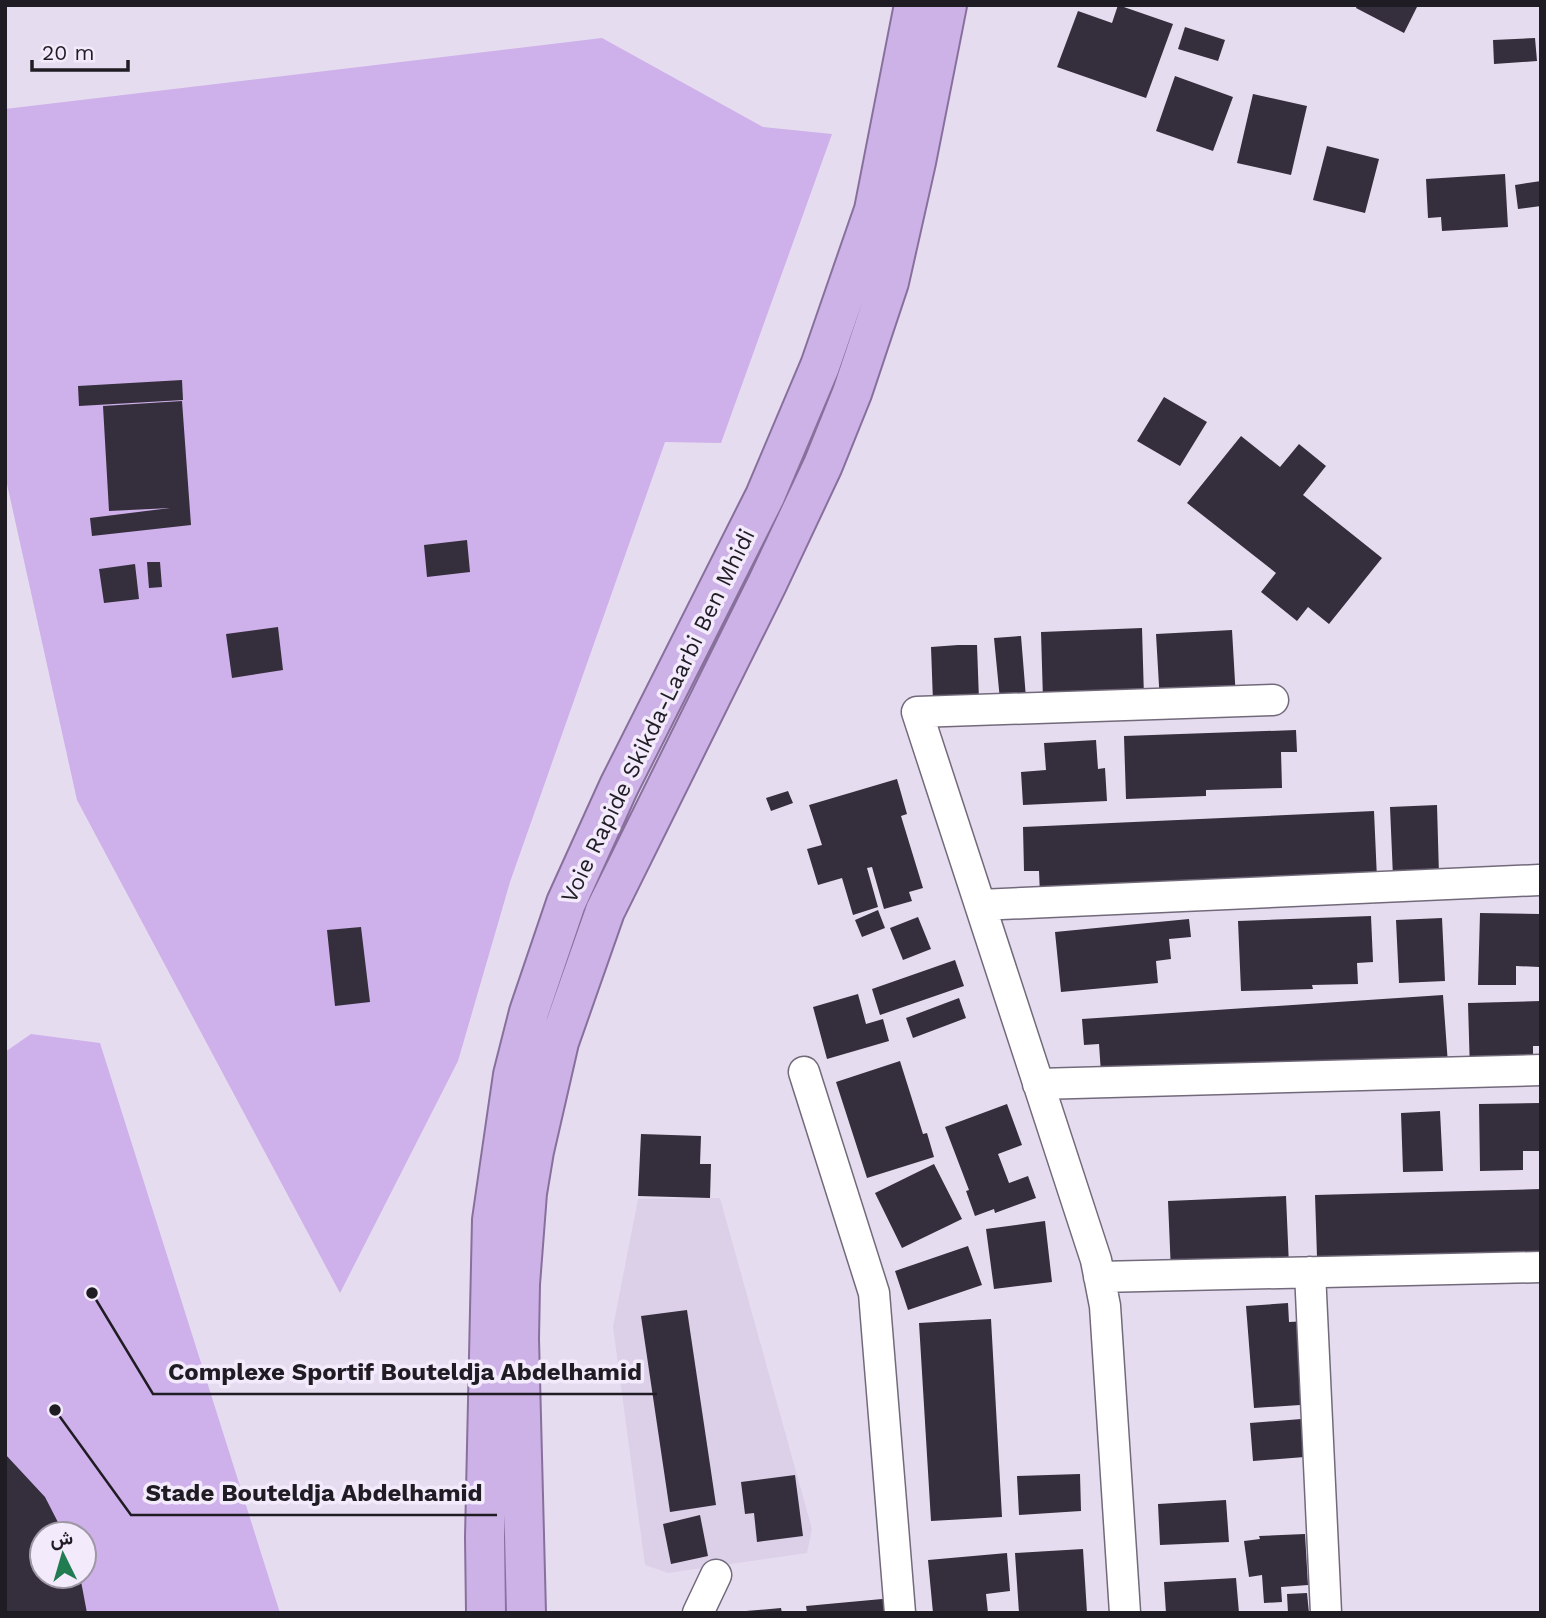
<svg xmlns="http://www.w3.org/2000/svg" width="1546" height="1618" viewBox="0 0 1546 1618" font-family="'Work Sans',Vazirmatn,sans-serif">
	<style>
		.built { fill: #dcd0e9 }
		.green { fill: #ceb0ea; fill-rule: evenodd }
		.building { fill: #352e3c }
		.lines { fill: none; stroke-linecap: round; stroke-linejoin: round }
		.minor-casing { stroke: #726a7a; stroke-width: 33 }
		.trunk-casing { stroke: #88709d; stroke-width: 42 }
		.minor { stroke: #fff; stroke-width: 30 }
		.trunk { stroke: #ccb2e6; stroke-width: 38 }
		.labels { text-anchor: middle; dominant-baseline: central; stroke-width: 7; stroke-linejoin: round; paint-order: stroke }
		.street-label { font-size: 23px; fill: #1f1c23; stroke: #f3eafc }
		.leader { fill: none; stroke: #1f1c23; stroke-width: 2.5 }
		.callout-dot { fill: #1f1c23; stroke: #f3eafc; stroke-width: 2.5 }
		.callout-label { font-size: 24px; text-anchor: middle; font-weight: bold; fill: #1f1c23; stroke: #f3eafc; stroke-width: 7; stroke-linejoin: round; paint-order: stroke }
	</style>
	<rect width="100%" height="100%" fill="#e6dcef"/>
	<!-- built -->
	<path class="built" d="M720,1198L812,1529L807,1553L668,1573L645,1565L613,1327L638,1199Z"/>
	<!-- green -->
	<path class="green" d="M602,38L763,127L832,134L721,443L665,442L510,882L458,1061L340,1293L77,800L5,475V109Z
		M31,1034L100,1043L280,1613H5V1052ZM42,1534H84V1576H42Z"/>
	<!-- building -->
	<path class="building" d="M1118,5L1173,24L1146,98L1057,67L1078,11L1112,23Z
		M1357,5H1418L1404,33L1356,8Z
		M1185,27L1225,40L1218,61L1178,49Z
		M1535,38L1537,61L1494,64L1493,40Z
		M1175,76L1233,97L1213,151L1156,131Z
		M1253,94L1307,106L1291,175L1237,163Z
		M1327,146L1379,159L1365,213L1313,200Z
		M1505,174L1508,227L1442,231L1441,217L1428,218L1426,179Z
		M1541,181V206L1518,209L1515,185Z
		M182,380L183,400L79,406L78,386Z
		M1164,397L1207,422L1180,466L1137,441Z
		M182,401L191,525L92,536L90,518L170,508L109,511L103,406Z
		M1241,436L1280,467L1299,444L1326,466L1303,495L1382,558L1329,624L1308,607L1297,621L1261,592L1276,573L1187,503Z
		M467,540L470,572L427,577L424,545Z
		M147,562H160L162,587L149,588Z
		M135,564L139,599L104,603L99,569Z
		M278,627L283,670L232,678L226,634Z
		M1142,628L1144,698L1043,700L1041,632Z
		M1232,630L1236,699L1160,703L1156,634Z
		M1021,636L1026,698L1000,700L994,638Z
		M958,645H977L979,700L933,702L931,647Z
		M1296,730L1297,752H1281L1282,788L1206,790V796L1126,799L1124,736Z
		M1096,740L1098,769L1105,768L1107,801L1023,805L1021,772L1046,770L1044,743Z
		M897,779L907,814L901,816L923,888L909,892L912,901L884,909L872,867L867,868L878,907L853,915L842,878L818,885L807,849L822,845L809,805Z
		M788,791L793,803L771,811L766,798Z
		M1437,805L1439,875L1393,877L1390,807Z
		M1374,811L1377,879L1040,895L1039,871H1024L1023,827Z
		M878,910L885,928L862,937L855,920Z
		M1480,913L1540,914L1539,967L1516,966V985H1478Z
		M1371,916L1373,962L1357,963L1358,984L1312,985L1313,989L1241,991L1238,921Z
		M918,917L931,949L903,960L890,928Z
		M1442,918L1445,981L1399,983L1396,920Z
		M1189,919L1191,937L1169,939L1171,959L1156,961L1158,983L1061,992L1055,932Z
		M361,927L370,1002L335,1006L327,930Z
		M955,960L964,986L880,1015L872,989Z
		M858,994L866,1024L883,1019L889,1041L827,1059L813,1007Z
		M1443,995L1448,1064L1102,1088L1099,1044L1084,1045L1082,1019Z
		M959,998L966,1018L913,1038L906,1018Z
		M1541,1001V1046H1533V1069L1470,1071L1468,1003Z
		M900,1061L923,1134L927,1133L934,1157L867,1178L836,1082Z
		M1541,1103V1151H1523V1170L1480,1171L1479,1104Z
		M1007,1104L1022,1145L998,1154L1009,1183L1028,1176L1036,1198L995,1213L994,1209L975,1216L966,1191L969,1190L945,1127Z
		M1440,1111L1443,1171L1403,1172L1401,1113Z
		M641,1134L701,1136L700,1164H711L710,1198L638,1196Z
		M934,1164L962,1219L902,1248L875,1193Z
		M1541,1189V1256L1394,1260V1254L1317,1257L1315,1195Z
		M1286,1196L1289,1266L1171,1272L1168,1201Z
		M1045,1221L1052,1282L994,1289L986,1229Z
		M968,1246L982,1285L908,1310L895,1271Z
		M1288,1303L1289,1322L1308,1321L1315,1404L1254,1408L1246,1306Z
		M687,1310L716,1505L670,1512L641,1316Z
		M991,1319L1002,1517L931,1521L919,1323Z
		M1314,1418L1317,1456L1253,1461L1250,1423Z
		M5,1454L45,1497L64,1534H42V1576H80L87,1613H5Z
		M1080,1474L1081,1511L1019,1515L1017,1476Z
		M795,1475L803,1536L757,1542L754,1513L745,1514L741,1482Z
		M1226,1500L1229,1542L1160,1545L1158,1504Z
		M700,1515L708,1556L671,1564L663,1524Z
		M1305,1534L1308,1585L1281,1587L1282,1602L1264,1603L1262,1575L1249,1577L1244,1541L1260,1539L1259,1536Z
		M1083,1549L1087,1613H1019L1015,1553Z
		M1007,1553L1010,1591L986,1594L988,1613H933L928,1560Z
		M1236,1578L1239,1613H1166L1164,1582Z
		M1307,1593L1309,1613H1288L1287,1594Z
		M893,1598L894,1613H807L806,1606Z
		M781,1608L782,1613H746V1611Z"/>
	<g class="lines">
		<!-- minor casing -->
		<g class="minor-casing">
			<path id="minor" d="M980,905L1539,880
				M804,1072L874,1293L900,1613
				M1038,1084L1541,1070
				M1310,1272L1326,1613
				M1099,1277L1541,1267
				M698,1613L716,1575
				M1125,1613L1105,1306L1096,1260L917,712L1273,700"/>
		</g>
		<!-- trunk casing -->
		<g class="trunk-casing">
			<path id="trunk" d="M486,1613L485,1537L492,1220L513,1075L529,1012L566,903L619,786L765,496L820,366L874,210L914,5
				M526,1613L519,1339L520,1284L527,1193L534,1151L559,1042L605,911L767,584L823,465L852,393L889,282L916,162L947,5"/>
		</g>
		<!-- minor -->
		<use href="#minor" class="minor"/>
		<!-- trunk -->
		<use href="#trunk" class="trunk"/>
	</g>
	<g class="labels">
		<!-- street labels -->
		<g class="street-label">
			<text transform="translate(658 716) rotate(-64)">Voie Rapide Skikda-Laarbi Ben Mhidi</text>
		</g>
	</g>
	<!-- callouts -->
	<path class="leader" d="M92 1293L153 1394H657M55 1410L131 1515H497"/>
	<g class="callout-dot">
		<circle cx="92" cy="1293" r="7"/>
		<circle cx="55" cy="1410" r="7"/>
	</g>
	<g class="callout-label">
		<text x="405" y="1380">Complexe Sportif Bouteldja Abdelhamid</text>
		<text x="314" y="1501">Stade Bouteldja Abdelhamid</text>
	</g>
	<!-- border -->
	<rect width="1546" height="1618" fill="none" stroke="#1f1c23" stroke-width="14"/>
	<!-- north arrow -->
	<g transform="translate(63 1555) rotate(355)"><circle r="33" fill="#f3eafc" stroke="#9e98a5" stroke-width="2"/>
	<path d="M0-5L12 26L0 18L-12 26Z" fill="#217c51"/>
	<text y="-10" font-size="19" font-weight="bold" text-anchor="middle" fill="#1f1c23">ش</text>
	</g>
	<!-- scale -->
	<path d="M32 60v10h96v-10" fill="none" stroke="#1f1c23" stroke-width="3.5"/>
	<text x="42" y="60" font-size="21" fill="#1f1c23" stroke="#f3eafc" stroke-width="5" paint-order="stroke">20 m</text>
</svg>
